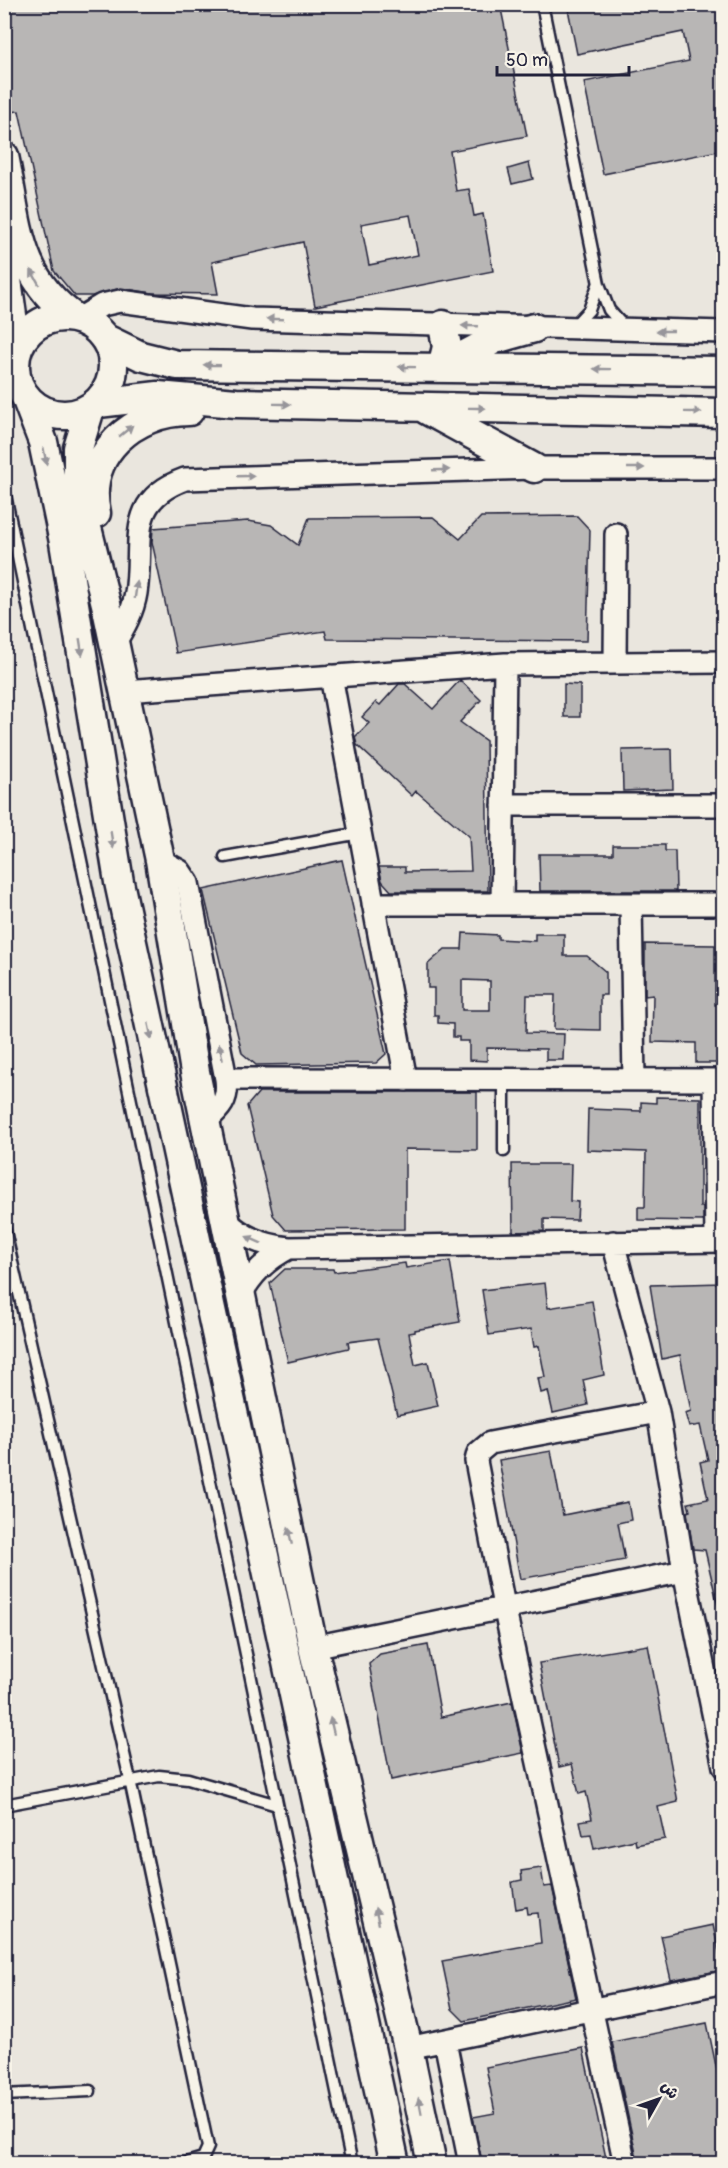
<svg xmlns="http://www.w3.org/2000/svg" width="728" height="2168" viewBox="0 0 728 2168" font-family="Pangolin,'Playpen Sans Arabic',sans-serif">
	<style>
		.building { fill: #b8b6b5; stroke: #22223b; stroke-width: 1.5; fill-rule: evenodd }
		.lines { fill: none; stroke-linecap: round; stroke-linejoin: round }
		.service-casing { stroke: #22223b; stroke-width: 15 }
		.minor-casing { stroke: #22223b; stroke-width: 26 }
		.secondary-casing { stroke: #22223b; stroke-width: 33 }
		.service { stroke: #f7f3e8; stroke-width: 10 }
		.minor { stroke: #f7f3e8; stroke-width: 21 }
		.secondary { stroke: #f7f3e8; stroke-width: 28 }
		.oneway { fill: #97959a }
	</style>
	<rect width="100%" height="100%" fill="#eae6de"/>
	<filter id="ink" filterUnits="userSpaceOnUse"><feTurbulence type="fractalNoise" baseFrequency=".0167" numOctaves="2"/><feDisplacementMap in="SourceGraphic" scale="12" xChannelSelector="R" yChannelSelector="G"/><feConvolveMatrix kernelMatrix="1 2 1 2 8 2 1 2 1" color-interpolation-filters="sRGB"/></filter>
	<g filter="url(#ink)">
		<!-- building -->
		<path class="building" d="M4,4H500L527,136L450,151L456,191L469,189L474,216L483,214L493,271L315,306L303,242L212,262L218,294L152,293L121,288L92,296H75L54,271L19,111L10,112L4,85ZM410,215L418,255L369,265L361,224Z
			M567,4H723V150L603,174L584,82L689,61L683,32L577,54Z
			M529,163L533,179L512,184L508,169Z
			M577,516L590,530L587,641L327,639L325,631L176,653L152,542L153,528L248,521L271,525L298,545L309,518L433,517L460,539L481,517Z
			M460,680L481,700L460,722L486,741L488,891H391L382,881L379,867H405V872L471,871L469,836L416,791L412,796L357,745L355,737L369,723L362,717L376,702L380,705L399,684H405L433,709Z
			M564,684L580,685V717H564Z
			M672,749L673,789L623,791L622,750Z
			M613,845H665V851H675L676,891H540L539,854H613Z
			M342,860L386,1054L376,1063L256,1065L242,1053L203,890Z
			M463,933L498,935V939L535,941V934H564V956H587L606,972V995H600V1030L554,1029L555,995H527L526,1033L564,1034L563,1060H546V1049L487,1048V1061L469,1060V1041H459V1037H453V1024L438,1023V1015H434V988H428V964L445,949H462ZM462,980L490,981V1010H462Z
			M645,944L715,945V1005H720L719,1063H696V1043L652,1042L653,995L645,996Z
			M259,1092H477V1150L405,1149V1229L286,1230L273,1215L247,1106Z
			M656,1097L700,1098V1207H703V1221L638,1220V1207H645L646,1152L587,1150L588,1109L641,1111V1102L656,1103Z
			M512,1164H571L570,1201L578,1202L577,1220L544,1219V1231L513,1232Z
			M450,1261L460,1322L415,1330V1332L409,1333L415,1365L428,1362L438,1406L397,1415L378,1338L348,1342L349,1348L288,1362L270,1283L285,1269H333L334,1272L405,1263L406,1268Z
			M545,1283L548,1308L592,1301L604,1375L583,1380L588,1405L553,1413L548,1391L541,1393L538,1378L545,1377L539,1346L534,1347L531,1329L489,1335L482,1290Z
			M723,1283V1605L718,1606L705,1550L693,1549L687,1512L690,1511L688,1503L708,1499L700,1462L708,1460L700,1425L689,1427L685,1413L691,1411L680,1355L662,1359L650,1285Z
			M551,1451L563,1515L628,1502L631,1520L618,1523L625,1560L520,1579L499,1460Z
			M428,1645L441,1717L512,1702L523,1753L391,1780L369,1664L380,1654Z
			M648,1645L678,1802L658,1807L665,1839L636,1845L635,1840L594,1849L591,1834L583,1835L580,1821L592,1819L586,1792L579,1794L572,1764L559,1767L539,1663Z
			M541,1868L544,1887L552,1886L576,1998L464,2021L452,2009L442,1961L541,1943L538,1913L528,1914L527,1907L516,1909L512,1882L522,1880L521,1871Z
			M713,1925L723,1970L671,1980L661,1936Z
			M707,2023L721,2090L723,2089V2163H638L612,2042Z
			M583,2048L607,2163H482L473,2117L495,2113L486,2067Z"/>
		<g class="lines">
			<!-- service casing -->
			<g class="service-casing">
				<path id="service" d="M542,4L599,284L609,310L626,329
					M573,327L589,310L598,285
					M4,490L352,2164
					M225,857L360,833
					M504,1080V1151
					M4,1227L130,1780L208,2147L203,2158L183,2164
					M4,1805L159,1776L188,1779L277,1805
					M4,2095L90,2091"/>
			</g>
			<!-- minor casing -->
			<g class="minor-casing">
				<path id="minor" d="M79,319L102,305L120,301L252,319L724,332
					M114,644C124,628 133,612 136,593C144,543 124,501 185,479L534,468H724
					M615,663L616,534
					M331,676L406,1080
					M124,691L505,664L724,662
					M503,805H724
					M160,860L180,871L188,883L226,1079C229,1100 220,1109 205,1122
					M373,904H724
					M502,904L505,664
					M631,904L634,1080
					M226,1079L724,1080
					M714,1080L716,1241
					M224,1219C244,1238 262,1245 289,1248L724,1241
					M613,1242L658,1412L684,1571L724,1767
					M240,1296C252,1274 266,1260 289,1248
					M313,1647L684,1571
					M445,2041L470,2164
					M408,2048L724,1982
					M625,2164L504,1606L476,1461L478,1453L490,1443L658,1412"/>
			</g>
			<!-- secondary casing -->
			<g class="secondary-casing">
				<path id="secondary" d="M4,156C18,221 15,277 75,318
					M4,258L17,351
					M15 366a49 49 0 1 1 98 0a49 49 0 1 1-98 0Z
					M104,338L141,356L177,365L724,371
					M444,366L495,339L534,328
					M442,367L447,347L443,325
					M27,400L43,442L64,542L119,882L395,2164
					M98,403L158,396L236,403L724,413
					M90,409L78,448V492L106,604L160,860L195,1072L313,1647L408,2048L432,2164
					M427,410L534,468
					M96,513C83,454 134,411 189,411"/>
			</g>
			<!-- service -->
			<use href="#service" class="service"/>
			<!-- minor -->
			<use href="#minor" class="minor"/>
			<!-- secondary -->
			<use href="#secondary" class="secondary"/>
		</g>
		<!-- one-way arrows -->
		<defs><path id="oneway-solid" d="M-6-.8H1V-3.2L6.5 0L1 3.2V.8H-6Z" transform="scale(1.5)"/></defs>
		<g class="oneway">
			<use href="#oneway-solid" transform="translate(35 277) rotate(-119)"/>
			<use href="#oneway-solid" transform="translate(275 319) rotate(-178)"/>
			<use href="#oneway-solid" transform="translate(470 326) rotate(-178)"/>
			<use href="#oneway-solid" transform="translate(665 331) rotate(-180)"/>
			<use href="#oneway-solid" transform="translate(212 365) rotate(-179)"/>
			<use href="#oneway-solid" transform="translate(407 367) rotate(-179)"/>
			<use href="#oneway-solid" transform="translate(602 369) rotate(-179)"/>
			<use href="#oneway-solid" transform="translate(282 404) rotate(1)"/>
			<use href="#oneway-solid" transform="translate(477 408) rotate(1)"/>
			<use href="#oneway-solid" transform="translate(693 412) rotate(1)"/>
			<use href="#oneway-solid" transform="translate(126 431) rotate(-39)"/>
			<use href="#oneway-solid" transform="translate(45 456) rotate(79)"/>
			<use href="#oneway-solid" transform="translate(636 468)"/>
			<use href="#oneway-solid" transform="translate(441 470) rotate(-2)"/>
			<use href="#oneway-solid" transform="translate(246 476) rotate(-2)"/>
			<use href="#oneway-solid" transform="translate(136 590) rotate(-82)"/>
			<use href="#oneway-solid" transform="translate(81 647) rotate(81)"/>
			<use href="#oneway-solid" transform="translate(112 840) rotate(81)"/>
			<use href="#oneway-solid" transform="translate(150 1031) rotate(78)"/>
			<use href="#oneway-solid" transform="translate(221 1052) rotate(-101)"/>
			<use href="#oneway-solid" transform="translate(254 1240) rotate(-156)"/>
			<use href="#oneway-solid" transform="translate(290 1536) rotate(-102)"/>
			<use href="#oneway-solid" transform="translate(332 1726) rotate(-103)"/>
			<use href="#oneway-solid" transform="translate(377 1916) rotate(-103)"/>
			<use href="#oneway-solid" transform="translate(420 2106) rotate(-101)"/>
		</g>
	</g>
	<!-- margin -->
	<rect width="728" height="2168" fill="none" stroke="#f7f3e8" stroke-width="24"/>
	<rect x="12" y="12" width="704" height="2144" fill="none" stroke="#22223b" stroke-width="2" filter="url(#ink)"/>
	<!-- north arrow -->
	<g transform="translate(659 2099) rotate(50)" stroke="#f7f3e8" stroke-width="4.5" paint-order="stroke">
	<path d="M0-4.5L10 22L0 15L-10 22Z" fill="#22223b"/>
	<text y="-9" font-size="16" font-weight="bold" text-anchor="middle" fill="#22223b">ش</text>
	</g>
	<!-- scale -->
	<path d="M497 66v9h132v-9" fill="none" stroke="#22223b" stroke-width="3"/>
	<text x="506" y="66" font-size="18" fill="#22223b" stroke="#f7f3e8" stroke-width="4.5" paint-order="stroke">50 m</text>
</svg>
